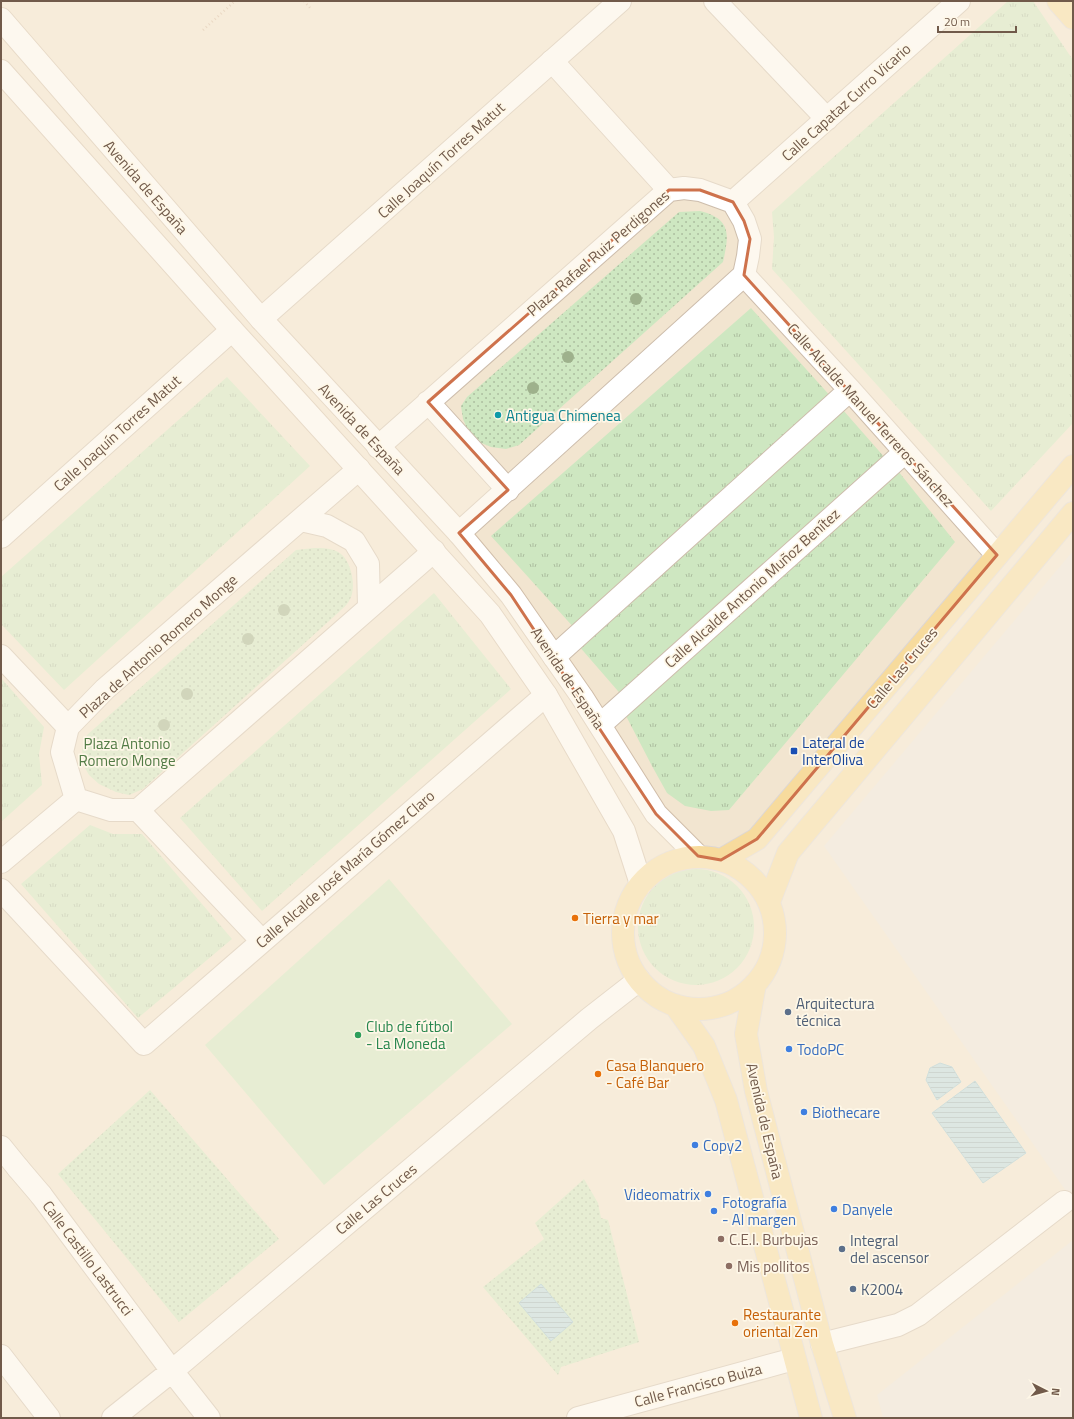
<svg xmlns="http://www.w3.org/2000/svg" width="1074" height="1419" viewBox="0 0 1074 1419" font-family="'Titillium Web',sans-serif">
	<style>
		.residential { fill: #f2e5d0 }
		.industrial { fill: #eae4dd }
		.grass { fill: url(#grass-tufts) }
		.park { fill: url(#park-dots) }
		.pitch { fill: #cee7c1 }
		.water { fill: url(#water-rules); stroke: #9ec8d4 }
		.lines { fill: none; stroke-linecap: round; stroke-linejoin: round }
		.pedestrian-casing { stroke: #cdbdac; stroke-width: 24 }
		.minor-casing { stroke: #cdbdac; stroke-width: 24 }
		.secondary-casing { stroke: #d0bda9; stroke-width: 24 }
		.primary-casing { stroke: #ddd7d4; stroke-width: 24 }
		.path { stroke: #d3b69e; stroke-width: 2.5; stroke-dasharray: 1 3; stroke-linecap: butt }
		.pedestrian { stroke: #fff; stroke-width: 22 }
		.minor { stroke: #fff; stroke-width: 22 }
		.secondary { stroke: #fff; stroke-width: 22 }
		.primary { stroke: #f7db9d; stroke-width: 22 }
		.tree { fill: #9eb18c }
		.marked { fill: none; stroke: #ce724c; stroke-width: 3; stroke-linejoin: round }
		.culture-dot { fill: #0f9aa8; stroke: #fef7e7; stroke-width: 1.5 }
		.transit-dot { fill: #1a4fb4; stroke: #fef7e7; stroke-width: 1.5 }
		.food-dot { fill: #e8710a; stroke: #fef7e7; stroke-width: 1.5 }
		.service-dot { fill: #5c6f8a; stroke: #fef7e7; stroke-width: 1.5 }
		.leisure-dot { fill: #2e9e5b; stroke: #fef7e7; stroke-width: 1.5 }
		.shop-dot { fill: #3f7fe0; stroke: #fef7e7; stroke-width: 1.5 }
		.education-dot { fill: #8d6e63; stroke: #fef7e7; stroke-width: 1.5 }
		.labels { text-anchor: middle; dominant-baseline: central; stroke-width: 3.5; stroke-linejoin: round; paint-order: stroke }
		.street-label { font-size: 15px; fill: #715a4a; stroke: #fef7e7 }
		.culture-label { font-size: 15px; fill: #0d838f; stroke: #fef7e7; text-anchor: start }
		.transit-label { font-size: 15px; fill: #164399; stroke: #fef7e7; text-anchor: start }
		.park-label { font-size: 15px; fill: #527b45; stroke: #fef7e7 }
		.food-label { font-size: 15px; fill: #c56008; stroke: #fef7e7; text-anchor: start }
		.service-label { font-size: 15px; fill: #4e5e75; stroke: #fef7e7; text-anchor: start }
		.leisure-label { font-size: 15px; fill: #27864d; stroke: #fef7e7; text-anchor: start }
		.shop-label { font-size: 15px; fill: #366cbe; stroke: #fef7e7; text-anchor: start }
		.education-label { font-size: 15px; fill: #785e54; stroke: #fef7e7; text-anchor: start }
	</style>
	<defs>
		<pattern id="grass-tufts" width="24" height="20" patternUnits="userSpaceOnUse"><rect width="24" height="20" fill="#cee7c1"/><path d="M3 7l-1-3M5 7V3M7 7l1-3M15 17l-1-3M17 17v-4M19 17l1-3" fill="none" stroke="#acbe9f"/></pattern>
		<pattern id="park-dots" width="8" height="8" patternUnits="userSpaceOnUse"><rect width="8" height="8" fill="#cee7c1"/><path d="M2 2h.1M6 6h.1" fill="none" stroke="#acbe9f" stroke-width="1.8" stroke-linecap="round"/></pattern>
		<pattern id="water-rules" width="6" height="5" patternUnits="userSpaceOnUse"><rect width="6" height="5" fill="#b8dae3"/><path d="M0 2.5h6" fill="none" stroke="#9ab4ba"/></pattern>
	</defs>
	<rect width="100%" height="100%" fill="#fbf3e2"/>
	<!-- residential -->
	<path class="residential" d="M1,1H1073V1418H1Z"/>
	<!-- industrial -->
	<path class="industrial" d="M1073,551V1201L824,846Z
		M1073,1240V1418H883L877,1395Z"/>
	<!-- grass -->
	<path class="grass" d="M1008,1H1033L1073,60V423L991,511L772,269L774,237L772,212Z
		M751,308L833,399L576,630L491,536Z
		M227,377L310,466L64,690L1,624V577Z
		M843,410L886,459L624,698L578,645Z
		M898,471L955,542L729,810L711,811L685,806L667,793L652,766L624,712Z
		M434,593L511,689L262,911L180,818Z
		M1,678L44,727L39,754L42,785L1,822Z
		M90,825L113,834H142L232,939L138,1018L21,884Z
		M638 927a58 58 0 1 1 116 0a58 58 0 1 1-116 0Z"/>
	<!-- park -->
	<path class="park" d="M700,211C732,219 729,235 723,262L519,445L506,449L491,447L474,440L468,431L463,419L461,406L467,397L679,212Z
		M314,548C322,548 334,548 341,554C352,563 357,589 349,601C347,605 342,609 339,612L143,789L129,795L116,792L99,784L89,775L85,768L82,750L87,735L296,550Z
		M150,1090L279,1239L179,1322L58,1174Z
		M584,1179L598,1203L601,1218L608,1220L639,1342L561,1367L558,1375L483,1287L544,1239L535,1223Z"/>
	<!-- pitch -->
	<path class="pitch" d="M389,879L512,1024L324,1185L205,1045Z"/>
	<!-- water -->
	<path class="water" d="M940,1063L952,1067L961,1082L937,1100L926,1080L930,1068Z
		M975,1081L1026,1153L983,1183L932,1113Z
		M541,1284L573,1322L551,1341L519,1303Z"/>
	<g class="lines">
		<!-- pedestrian casing -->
		<g class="pedestrian-casing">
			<path id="pedestrian" d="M552,61L669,190
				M744,275L850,390L997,555
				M1,656L68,727
				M554,657L850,390
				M600,725L905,452
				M138,810L262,941
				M18,1168L41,1195"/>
		</g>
		<!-- minor casing -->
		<g class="minor-casing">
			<path id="minor" d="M715,1L827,119
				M733,202L959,1
				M261,319L620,1
				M428,402L508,490
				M378,447L669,190L684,188L700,190L733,202L744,221L750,239L748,256L744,275L459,533
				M301,520L327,526L354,541L368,564L369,607
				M1,537L232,330
				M76,799L62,752L68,727L105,689L359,469
				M76,799L111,810H138L434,551
				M1,862L76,799
				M1,890L144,1044L546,695
				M1,1147L18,1168
				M41,1195L172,1371L209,1418
				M822,1344L898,1325L918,1315L1064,1202
				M1,1356L49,1418
				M113,1418L172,1371L589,1019L639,980
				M578,1418L794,1359"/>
		</g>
		<!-- secondary casing -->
		<g class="secondary-casing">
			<path id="secondary" d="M1,19L261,319L459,533L511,595L582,697L656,814L698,856
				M1,71L232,330L490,614L546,695L624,831L641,884"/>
		</g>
		<!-- primary casing -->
		<g class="primary-casing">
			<path id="primary" d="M1058,1L1073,18
				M623 933a76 76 0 1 1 152 0a76 76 0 1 1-152 0Z
				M721,860L757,839L1073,466
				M769,902L788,853L1073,513
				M755,984L746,1034L756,1091L822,1344L845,1418
				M675,1005L704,1046L726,1100L811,1418"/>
		</g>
		<!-- path -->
		<path class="path" d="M304,1L311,9
			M203,30L235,1"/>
		<!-- pedestrian -->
		<use href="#pedestrian" class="pedestrian"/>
		<!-- minor -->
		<use href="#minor" class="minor"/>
		<!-- secondary -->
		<use href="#secondary" class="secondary"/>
		<!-- primary -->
		<use href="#primary" class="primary"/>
	</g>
	<!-- trees -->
	<g class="tree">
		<circle cx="636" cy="299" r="6"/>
		<circle cx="568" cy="357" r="6"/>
		<circle cx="533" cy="388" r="6"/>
		<circle cx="284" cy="610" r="6"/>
		<circle cx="248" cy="639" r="6"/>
		<circle cx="187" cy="694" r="6"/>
		<circle cx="164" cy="725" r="6"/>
	</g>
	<!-- marked area -->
	<path d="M0 0H1074V1419H0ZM669,190H700L733,202L744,221L750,239L744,275L997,555L757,839L721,860L698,856L656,814L511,595L459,533L508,490L428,402Z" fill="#fbf3e2" fill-opacity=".55" fill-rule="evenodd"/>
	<path class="marked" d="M669,190H700L733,202L744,221L750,239L744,275L997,555L757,839L721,860L698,856L656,814L511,595L459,533L508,490L428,402Z"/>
	<!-- markers -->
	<circle class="culture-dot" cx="498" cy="415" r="4"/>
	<rect class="transit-dot" x="790" y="747" width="8" height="8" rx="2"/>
	<g class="food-dot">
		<circle cx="575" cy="918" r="4"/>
		<circle cx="598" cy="1074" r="4"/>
		<circle cx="735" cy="1323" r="4"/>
	</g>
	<g class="service-dot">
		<circle cx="788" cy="1012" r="4"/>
		<circle cx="842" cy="1249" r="4"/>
		<circle cx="853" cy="1289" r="4"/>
	</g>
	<circle class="leisure-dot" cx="358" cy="1035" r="4"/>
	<g class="shop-dot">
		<circle cx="789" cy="1049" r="4"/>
		<circle cx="804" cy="1112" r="4"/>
		<circle cx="695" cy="1145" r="4"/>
		<circle cx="708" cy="1194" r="4"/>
		<circle cx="834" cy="1209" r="4"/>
		<circle cx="714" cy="1211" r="4"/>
	</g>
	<g class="education-dot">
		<circle cx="721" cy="1239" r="4"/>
		<circle cx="729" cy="1266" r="4"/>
	</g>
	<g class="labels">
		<!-- street labels -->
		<g class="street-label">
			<text transform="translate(846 102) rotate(-42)">Calle Capataz Curro Vicario</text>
			<text transform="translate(441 160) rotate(-42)">Calle Joaquín Torres Matut</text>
			<text transform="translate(146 187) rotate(49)">Avenida de España</text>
			<text transform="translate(598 253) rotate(-41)">Plaza Rafael Ruiz Perdigones</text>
			<text transform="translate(871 415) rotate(48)">Calle Alcalde Manuel Terreros Sánchez</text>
			<text transform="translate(362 429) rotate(47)">Avenida de España</text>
			<text transform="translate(117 433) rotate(-42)">Calle Joaquín Torres Matut</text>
			<text transform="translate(752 588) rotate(-42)">Calle Alcalde Antonio Muñoz Benítez</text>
			<text transform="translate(158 646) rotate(-42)">Plaza de Antonio Romero Monge</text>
			<text transform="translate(902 668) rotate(-50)">Calle Las Cruces</text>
			<text transform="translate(568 678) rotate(56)">Avenida de España</text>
			<text transform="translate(345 869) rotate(-41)">Calle Alcalde José María Gómez Claro</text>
			<text transform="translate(765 1121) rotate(77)">Avenida de España</text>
			<text transform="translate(376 1199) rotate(-40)">Calle Las Cruces</text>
			<text transform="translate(88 1258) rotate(53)">Calle Castillo Lastrucci</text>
			<text transform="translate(698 1385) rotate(-15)">Calle Francisco Buiza</text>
		</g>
		<!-- culture labels -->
		<g class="culture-label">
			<text x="506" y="415">Antigua Chimenea</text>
		</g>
		<!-- transit labels -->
		<g class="transit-label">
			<text x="802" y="742">Lateral de<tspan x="802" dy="17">InterOliva</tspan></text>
		</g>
		<!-- park labels -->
		<g class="park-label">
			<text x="127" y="743">Plaza Antonio<tspan x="127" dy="17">Romero Monge</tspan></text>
		</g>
		<!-- food labels -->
		<g class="food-label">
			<text x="583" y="918">Tierra y mar</text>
			<text x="606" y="1065">Casa Blanquero<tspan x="606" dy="17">- Café Bar</tspan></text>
			<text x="743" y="1314">Restaurante<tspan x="743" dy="17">oriental Zen</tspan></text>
		</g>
		<!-- service labels -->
		<g class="service-label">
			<text x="796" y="1003">Arquitectura<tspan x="796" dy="17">técnica</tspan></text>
			<text x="850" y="1240">Integral<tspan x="850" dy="17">del ascensor</tspan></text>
			<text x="861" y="1289">K2004</text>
		</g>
		<!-- leisure labels -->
		<g class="leisure-label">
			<text x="366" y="1026">Club de fútbol<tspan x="366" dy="17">- La Moneda</tspan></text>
		</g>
		<!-- shop labels -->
		<g class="shop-label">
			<text x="797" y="1049">TodoPC</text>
			<text x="812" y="1112">Biothecare</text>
			<text x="703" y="1145">Copy2</text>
			<text x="700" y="1194" text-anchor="end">Videomatrix</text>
			<text x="722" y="1202">Fotografía<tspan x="722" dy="17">- Al margen</tspan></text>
			<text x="842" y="1209">Danyele</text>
		</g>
		<!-- education labels -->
		<g class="education-label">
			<text x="729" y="1239">C.E.I. Burbujas</text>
			<text x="737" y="1266">Mis pollitos</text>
		</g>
	</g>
	<!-- border -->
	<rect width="1074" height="1419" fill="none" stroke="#715a4a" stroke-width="4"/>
	<!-- north arrow -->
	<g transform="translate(1046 1391) rotate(96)" stroke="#fef7e7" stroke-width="3" paint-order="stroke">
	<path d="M0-3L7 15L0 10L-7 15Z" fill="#715a4a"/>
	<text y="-6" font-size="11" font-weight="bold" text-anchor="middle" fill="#715a4a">N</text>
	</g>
	<!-- scale -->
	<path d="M938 26v6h78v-6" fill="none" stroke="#715a4a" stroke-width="2"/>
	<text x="944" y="26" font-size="12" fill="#715a4a" stroke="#fef7e7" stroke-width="3" paint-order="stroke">20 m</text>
</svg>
